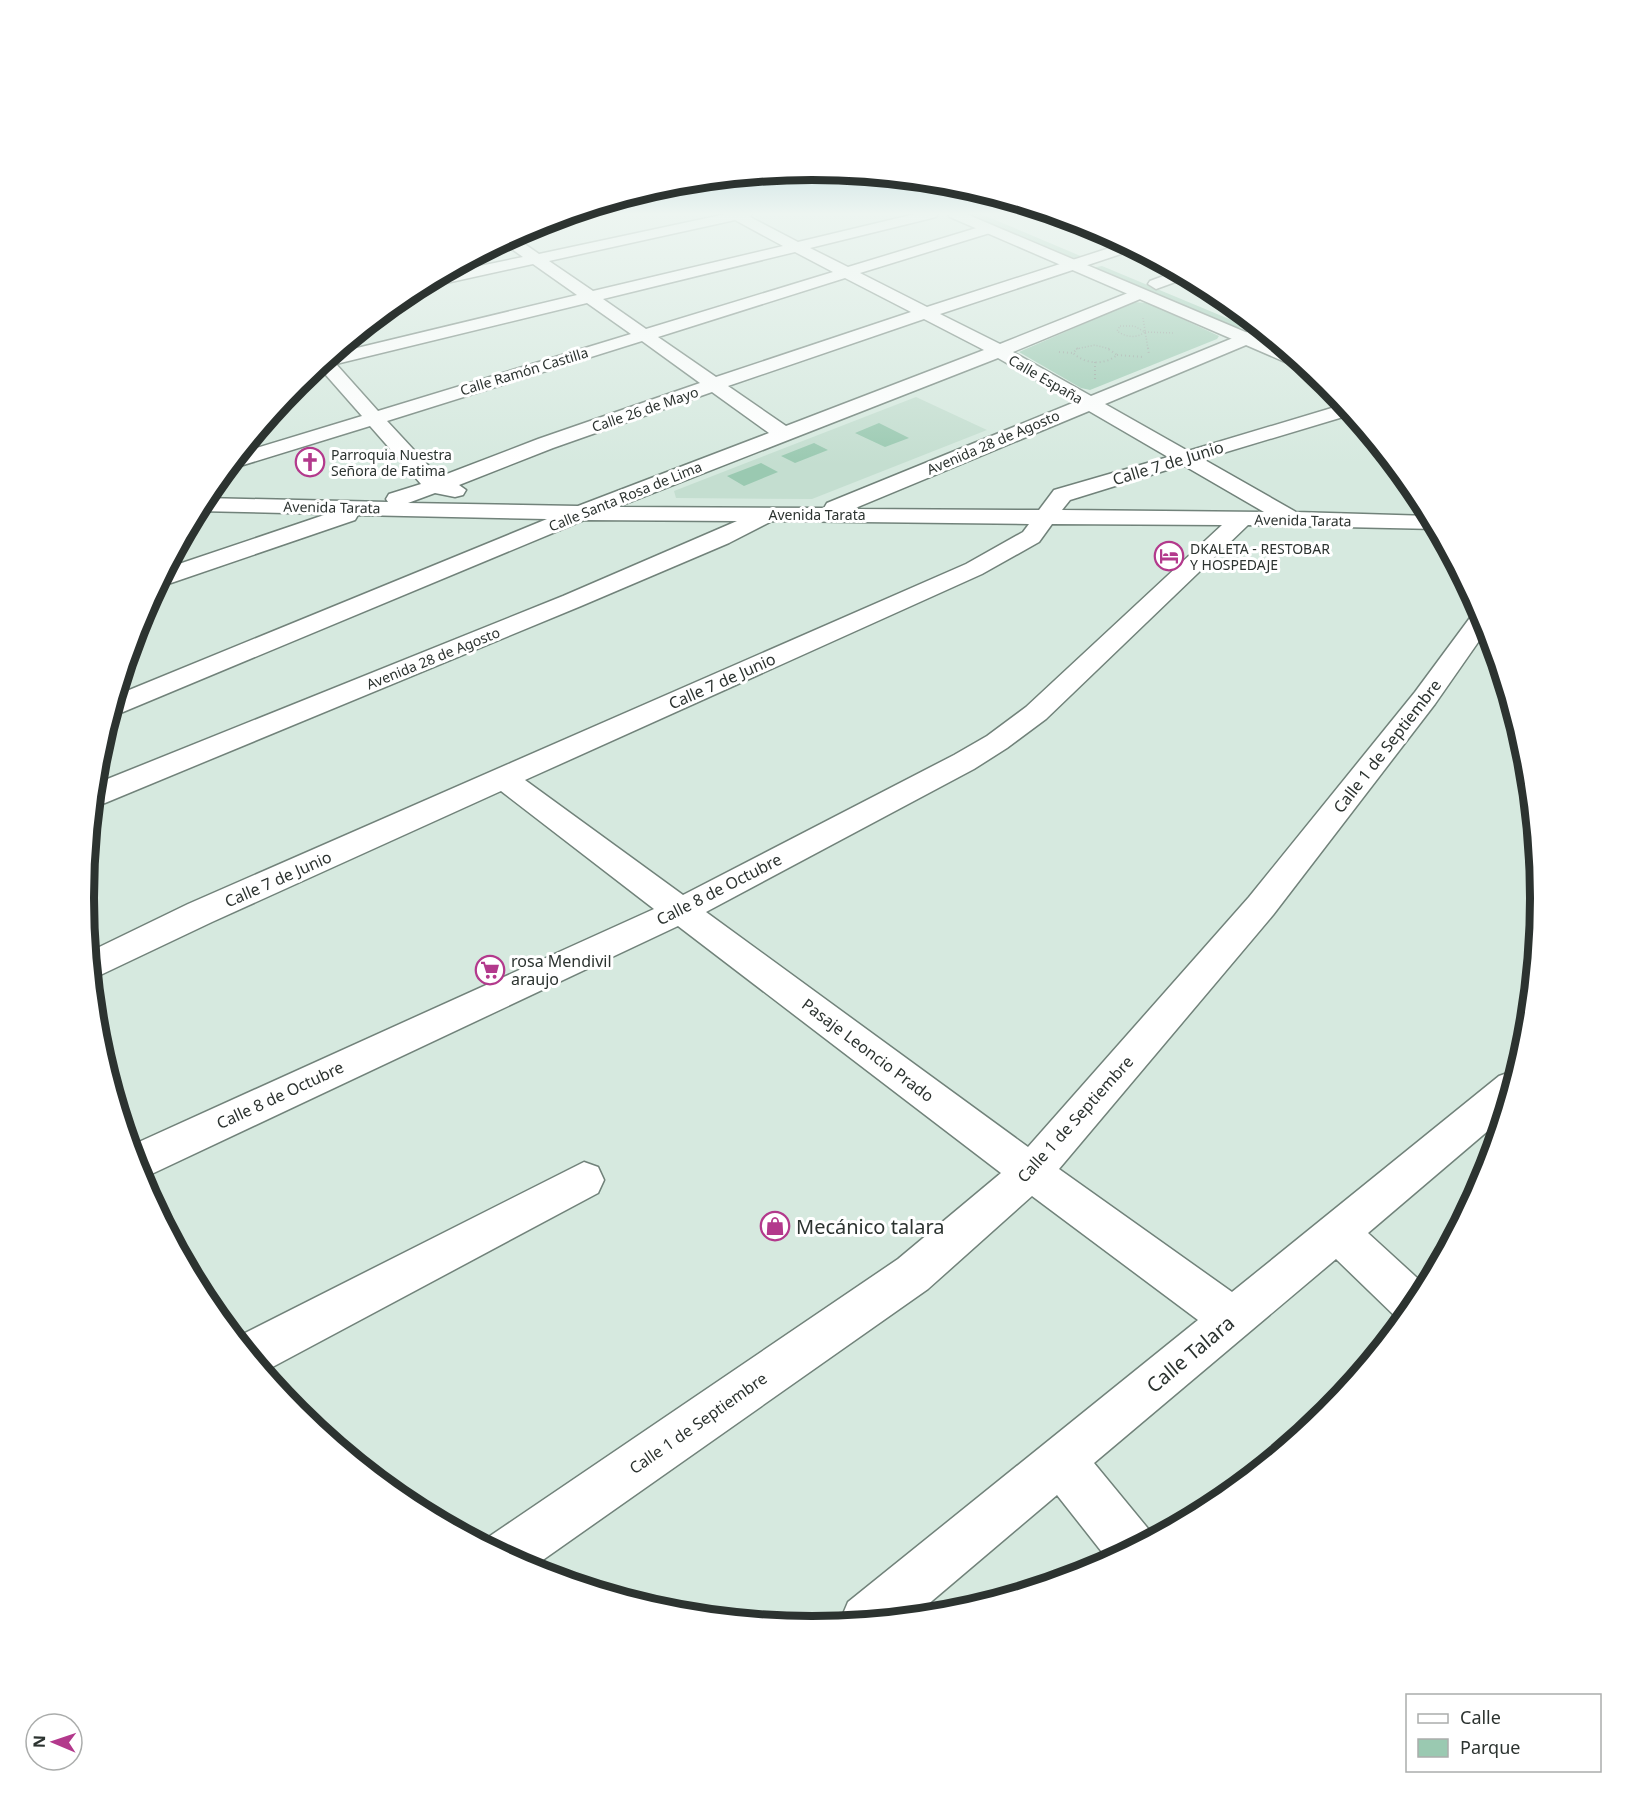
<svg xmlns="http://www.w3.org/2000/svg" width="1625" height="1796" viewBox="0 0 1625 1796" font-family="'Noto Sans',sans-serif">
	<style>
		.built { fill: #c4ded0 }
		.green { fill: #9ac9b1 }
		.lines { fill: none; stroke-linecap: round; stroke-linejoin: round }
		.minor-casing { stroke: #71827a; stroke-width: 3 }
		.major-casing { stroke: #71827a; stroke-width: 3 }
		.path-far1 { stroke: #94a29b; stroke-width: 1.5; stroke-dasharray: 1 2; stroke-linecap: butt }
		.path { stroke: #94a29b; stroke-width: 2; stroke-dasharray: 1 3; stroke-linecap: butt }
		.minor { fill: #fff; fill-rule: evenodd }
		.major { fill: #fff; fill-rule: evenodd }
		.wall { fill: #85bfa3 }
		.labels { text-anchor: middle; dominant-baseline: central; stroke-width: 6; stroke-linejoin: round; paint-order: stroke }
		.far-street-label { font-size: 14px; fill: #2c3330; stroke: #fff }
		.far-poi-label { font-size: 14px; fill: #2c3330; stroke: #fff; text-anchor: start }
		.street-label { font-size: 16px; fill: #2c3330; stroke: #fff }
		.poi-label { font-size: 16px; fill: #2c3330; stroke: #fff; text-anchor: start }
		.near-poi-label { font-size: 20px; fill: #2c3330; stroke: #fff; text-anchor: start }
		.near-street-label { font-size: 20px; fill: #2c3330; stroke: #fff }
		.rim { fill: none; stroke: #2c3330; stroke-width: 8 }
	</style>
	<rect width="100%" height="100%" fill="#d6e9df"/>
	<!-- built -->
	<path class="built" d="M916,397L987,430L812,499L676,498L674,491Z"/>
	<!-- green -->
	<path class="green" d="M965,214H981L1083,257L1082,259H1068Z
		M1102,266L1241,324L1243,327L1236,328L1091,268Z
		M1134,302L1148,303L1219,336L1217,339L1090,390L1081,388L1019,352Z
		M879,423L909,438L885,447L855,433Z
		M814,443L828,450L795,463L781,456Z
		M761,463L778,472L744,486L727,476Z"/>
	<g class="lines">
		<!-- minor casing -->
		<g class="minor-casing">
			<path id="minor" d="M726,214H752L750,217L798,242L915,214H938L936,217L810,248L848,267L983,226H993L995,229L993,232L860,273L927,307L1125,243L1136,249L940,314L1000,344L1133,291H1145L1147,294L1145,297L1013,352L1091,396L1260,327L1270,335L1105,404L1188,451L1345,404L1353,414L1203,459L1296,512L1430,516L1437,529L1248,525L1046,719L1007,748L974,769L706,912L1028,1147L1249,897L1415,692L1475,611L1480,609L1488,628L1435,704L1273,915L1059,1169L1232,1292L1499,1076L1513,1071L1517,1073L1503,1118L1368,1233L1427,1287L1418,1303L1402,1322L1400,1321L1336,1259L1094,1463L1150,1531L1153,1538L1109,1561L1057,1495L913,1617L842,1624L840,1621L848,1602L1198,1320L1032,1196L928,1289L530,1569L484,1545L487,1538L898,1259L1001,1173L678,926L141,1179L130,1146L654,909L501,791L212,922L92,979L89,952L188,904L966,564L1023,532L1029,524L772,521L729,543L581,606L105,803L93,806L95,784L563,596L737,521L584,520L123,712L111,714L117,695L547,519L358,515L355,520L171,583L158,584L167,568L327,514L197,511L204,498L388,502L386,499L389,494L421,484L370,426L240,466L228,467L240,453L362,416L318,366L332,354L577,295L533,264L428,287L422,285L441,274L523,257L502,242L513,236L539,254ZM735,220L783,246L593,291L549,261ZM795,252L833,272L646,329L603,299ZM845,278L911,312L716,377L658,337ZM587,303L631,334L378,411L336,364ZM924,319L984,350L786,426L728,386ZM642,341L700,383L538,439L439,477L387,421ZM998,358L1075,402L827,503L824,508L617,507ZM712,392L769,433L578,506L408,503L435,493L455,497L463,495L466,490L459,485L553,448ZM1089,411L1168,457L1054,490L1039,510L853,509ZM1183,465L1264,512L1062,510L1070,500ZM1052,524L1222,525L1026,707L987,736L954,755L683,895L525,780L982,574L1039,542Z
				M1177,271L1189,277L1156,289L1148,284L1150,281Z
				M584,1162L598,1167L604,1180L598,1193L265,1371L235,1338Z"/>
		</g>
		<!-- major casing -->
		<g class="major-casing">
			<path id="major" d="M948,214H966L1288,350L1310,368H1299L950,217Z"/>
		</g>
		<!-- path-far1 -->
		<path class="path-far1" d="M1143,318L1148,349
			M1120,326H1134L1145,332C1136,339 1126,337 1117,331Z
			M1145,332L1175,333
			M1076,349L1095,345L1110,349"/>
		<!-- path -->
		<path class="path" d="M1078,348L1073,353C1085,364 1104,366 1117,355L1107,348
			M1148,348L1149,355
			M1059,352L1073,353
			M1117,355L1143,357
			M1095,362V379"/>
		<!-- minor -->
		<use href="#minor" class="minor"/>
		<!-- major -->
		<use href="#major" class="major"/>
	</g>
	<!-- wall -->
	<path class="wall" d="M1185,275L1218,292L1224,298L1184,281Z"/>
	<!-- sky -->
	<linearGradient id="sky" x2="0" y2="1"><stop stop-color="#75b0c3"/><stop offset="0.46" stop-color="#edf5f1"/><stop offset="1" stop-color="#edf5f1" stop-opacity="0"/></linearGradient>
	<rect width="1625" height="465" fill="url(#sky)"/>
	<!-- icons -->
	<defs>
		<g id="church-ring" transform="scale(1.5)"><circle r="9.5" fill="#fff" stroke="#b3398c" stroke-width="1.5"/><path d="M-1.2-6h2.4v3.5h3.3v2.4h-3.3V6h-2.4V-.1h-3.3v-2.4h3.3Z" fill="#b3398c"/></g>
		<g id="hotel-ring" transform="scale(1.5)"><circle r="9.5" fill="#fff" stroke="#b3398c" stroke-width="1.5"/><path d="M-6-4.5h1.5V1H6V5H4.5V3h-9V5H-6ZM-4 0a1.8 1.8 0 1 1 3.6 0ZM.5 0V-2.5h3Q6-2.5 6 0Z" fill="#b3398c"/></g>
		<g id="supermarket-ring" transform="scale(1.5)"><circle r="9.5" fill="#fff" stroke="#b3398c" stroke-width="1.5"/><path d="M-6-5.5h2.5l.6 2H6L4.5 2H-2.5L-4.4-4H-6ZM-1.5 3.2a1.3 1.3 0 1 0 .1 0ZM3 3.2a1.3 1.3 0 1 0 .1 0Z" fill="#b3398c"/></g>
		<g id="shop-ring" transform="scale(1.5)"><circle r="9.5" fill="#fff" stroke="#b3398c" stroke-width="1.5"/><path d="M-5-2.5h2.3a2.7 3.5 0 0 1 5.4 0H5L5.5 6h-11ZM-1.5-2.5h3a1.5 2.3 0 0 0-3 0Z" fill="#b3398c"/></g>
	</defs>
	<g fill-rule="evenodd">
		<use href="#church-ring" x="310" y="462"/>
		<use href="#hotel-ring" x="1169" y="556"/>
		<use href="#supermarket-ring" x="490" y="970"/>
		<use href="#shop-ring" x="775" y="1226"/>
	</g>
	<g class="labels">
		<!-- far-street labels -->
		<g class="far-street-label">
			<text transform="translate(524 371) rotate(-17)">Calle Ramón Castilla</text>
			<text transform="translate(1046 379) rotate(30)">Calle España</text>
			<text transform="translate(645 409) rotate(-19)">Calle 26 de Mayo</text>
			<text transform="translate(993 442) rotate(-23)">Avenida 28 de Agosto</text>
			<text transform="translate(625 496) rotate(-22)">Calle Santa Rosa de Lima</text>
			<text transform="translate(332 507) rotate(1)">Avenida Tarata</text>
			<text x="817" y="514">Avenida Tarata</text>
			<text transform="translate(1303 520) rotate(1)">Avenida Tarata</text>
			<text transform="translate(433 658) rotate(-22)">Avenida 28 de Agosto</text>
		</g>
		<!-- far-poi labels -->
		<g class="far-poi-label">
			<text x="331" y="454">Parroquia Nuestra<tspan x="331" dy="16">Señora de Fatima</tspan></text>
			<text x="1190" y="548">DKALETA - RESTOBAR<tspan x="1190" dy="16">Y HOSPEDAJE</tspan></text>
		</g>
		<!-- street labels -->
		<g class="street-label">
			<text transform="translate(1168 463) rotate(-17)">Calle 7 de Junio</text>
			<text transform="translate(722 681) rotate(-24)">Calle 7 de Junio</text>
			<text transform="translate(1387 746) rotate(-52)">Calle 1 de Septiembre</text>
			<text transform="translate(278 879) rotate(-24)">Calle 7 de Junio</text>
			<text transform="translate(719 889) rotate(-27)">Calle 8 de Octubre</text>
			<text transform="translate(868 1050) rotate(37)">Pasaje Leoncio Prado</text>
			<text transform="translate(280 1095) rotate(-25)">Calle 8 de Octubre</text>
			<text transform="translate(1075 1119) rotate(-48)">Calle 1 de Septiembre</text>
			<text transform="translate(698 1423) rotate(-35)">Calle 1 de Septiembre</text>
		</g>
		<!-- poi labels -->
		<g class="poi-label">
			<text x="511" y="961">rosa Mendivil<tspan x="511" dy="18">araujo</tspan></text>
		</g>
		<!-- near-poi labels -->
		<g class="near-poi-label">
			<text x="796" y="1226">Mecánico talara</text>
		</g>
		<!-- near-street labels -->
		<g class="near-street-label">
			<text transform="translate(1190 1354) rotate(-40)">Calle Talara</text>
		</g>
	</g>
	<!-- crop -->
	<path d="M0 0H1625V1796H0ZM94 898a718 718 0 1 1 1436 0a718 718 0 1 1-1436 0Z" fill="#fff" fill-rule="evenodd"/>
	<path class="rim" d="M94 898a718 718 0 1 1 1436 0a718 718 0 1 1-1436 0Z"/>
	<!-- legend -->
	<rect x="1406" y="1694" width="195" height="78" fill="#ffffff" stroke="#abadac" stroke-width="1.5"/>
	<rect x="1418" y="1714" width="30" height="9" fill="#ffffff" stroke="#abadac" stroke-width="1.5"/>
	<text x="1460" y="1724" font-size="18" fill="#2c3330">Calle</text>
	<rect x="1418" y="1739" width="30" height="18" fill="#9ac9b1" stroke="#abadac" stroke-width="1.5"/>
	<text x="1460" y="1754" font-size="18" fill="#2c3330">Parque</text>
	<!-- north arrow -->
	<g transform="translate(54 1742) rotate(272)"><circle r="28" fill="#ffffff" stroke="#abadac" stroke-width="1.5"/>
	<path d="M0-4.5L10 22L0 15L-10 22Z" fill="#b3398c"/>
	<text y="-9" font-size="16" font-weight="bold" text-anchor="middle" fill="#2c3330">N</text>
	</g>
</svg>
